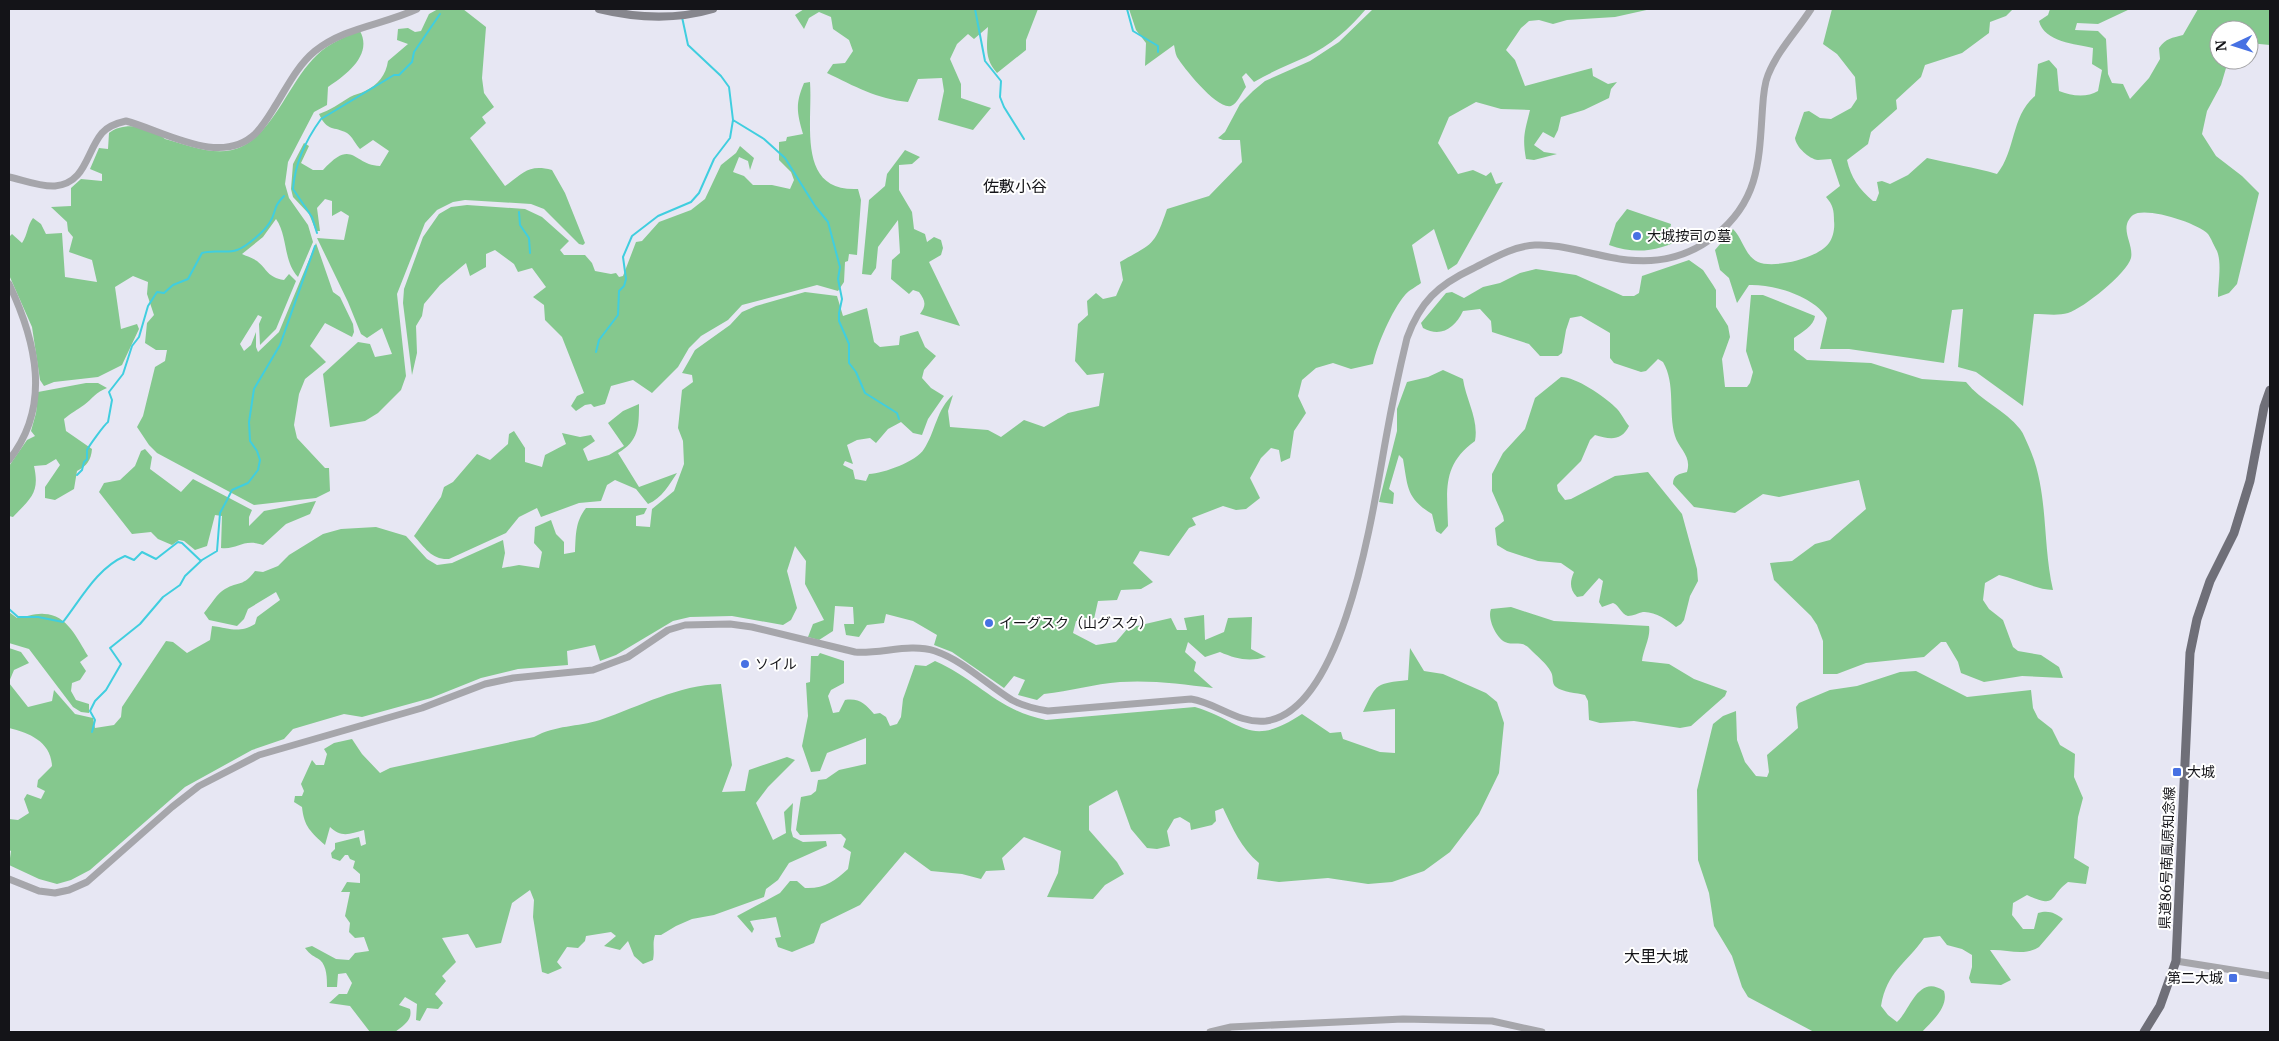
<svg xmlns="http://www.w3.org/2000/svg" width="2279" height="1041" viewBox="0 0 2279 1041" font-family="Merriweather,'Noto Sans JP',serif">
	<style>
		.green { fill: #85c88e }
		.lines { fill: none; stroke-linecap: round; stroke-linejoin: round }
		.stream { stroke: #40cedf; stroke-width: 2 }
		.tertiary { stroke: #a6a6ab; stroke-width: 7 }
		.secondary { stroke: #86868d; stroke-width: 8 }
		.primary { stroke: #6f6f78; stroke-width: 9 }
		.poi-dot { fill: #4771e3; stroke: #fff; stroke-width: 2 }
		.labels { text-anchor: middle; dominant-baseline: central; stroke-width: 4; stroke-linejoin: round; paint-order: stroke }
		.poi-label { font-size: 14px; fill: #141418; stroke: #fff; text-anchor: start }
		.street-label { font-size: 14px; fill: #141418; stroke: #fff }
		.quarter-label { font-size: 16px; fill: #141418; stroke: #fff }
	</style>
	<rect width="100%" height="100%" fill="#e7e7f3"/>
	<!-- green -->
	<path class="green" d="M438,9H463L486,27L482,78L484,93L494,107L482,117L486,123L470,138L505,186C524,173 528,164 552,170L565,193L585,243L583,245L579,244L544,209L531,204L465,200L453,202L437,210L425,223L397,294L406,376L401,390L378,413L365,421L330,427L323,374L358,342L370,344L375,357L392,354L382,328L367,338L361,334L348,302L317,238L344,240L349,216L341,211L332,216V201L325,199L317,208L320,231H316L309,214L293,197L291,189L293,164L304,143L309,146L301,163L313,170H323C353,137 353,165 380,166L389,151L373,140L360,149C356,145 352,136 347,133C334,126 327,132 319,114C330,110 339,104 350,97C355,94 360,94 365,91C378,85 386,75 388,61L408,44L397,40L398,29L408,28L415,32L421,31L429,14Z
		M804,9H1038L1026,40V50L997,73C984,59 987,45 988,27L974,39L968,34L957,44L950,59L961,84V98L991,108L973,130L938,120L944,91L942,78L918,79L908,102C877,99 854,86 827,73L833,64L845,63L853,51L849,40L833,29L831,17L819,12L809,18L804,29L795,15Z
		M1129,9H1366C1350,28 1330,46 1306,57C1288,65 1271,72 1254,82L1246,73L1242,77L1246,87C1242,92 1237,104 1231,106C1217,110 1184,68 1177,57C1175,53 1175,49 1174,45L1145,66L1146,43L1136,30Z
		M1373,9H1651L1615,17L1567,20L1553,24L1539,20L1529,21L1521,28L1506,50L1515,60L1525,86L1592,68L1593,76L1608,84L1617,82L1611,89L1609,98L1584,110L1561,117L1558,130L1554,138L1543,132L1534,145L1544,152L1557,154L1534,160L1526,159C1522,136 1525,131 1530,110L1501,109L1476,102L1449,117L1438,143L1458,174L1473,170L1486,176L1491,172L1496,184L1503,182L1457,264L1448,270L1434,229L1412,245L1421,283C1416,287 1409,290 1405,295C1392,310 1377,345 1373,364L1351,369L1333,363L1316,368L1302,380L1298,396L1306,413L1294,431L1290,458L1281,462L1279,450L1271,448L1261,458L1250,478L1260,498L1246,509L1236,510L1223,506L1192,518L1196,525L1189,528L1169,556L1140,551L1133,563L1153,582L1141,589L1121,590L1117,600L1098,601L1094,619L1076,621L1073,633L1096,645L1116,642L1128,628L1171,618L1177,630H1187L1184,618L1204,615L1205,640L1224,632L1228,618L1252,617L1251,649L1266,657C1249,662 1236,659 1220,652L1205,657L1188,642L1185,652L1196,662L1194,671L1213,688C1182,684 1152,680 1120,682C1094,684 1070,691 1044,694L1037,700L1018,695L1025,680L1014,676L1004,688L952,652L934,645L937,635L913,621L886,614L884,623L867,625L859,637L846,635L844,624H854L853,607L835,606L833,631L819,640L808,637L813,624L824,620L805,584L806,561L795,546L787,571L797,608L791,620L783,625L732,616L690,617L673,621L616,655L600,661L595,645L567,651L568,665L518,669L481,678L431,698L362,717L344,714L293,729L284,739L252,750L185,787L90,870L71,880L57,884L39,879L9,865L11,851L9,850V819L18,820L29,813L24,799L27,794L41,799L45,791L37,787L38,780L52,766C51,742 30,733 9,728V683L28,707L52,701L54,690L75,714L93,718L95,728L114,725L121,717L122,707L166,641L173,642L187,653L210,640L212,626C230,628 238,634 255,624L257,617L280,600L276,592L248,609L244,619L237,626L209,620L204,613C210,606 217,593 225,589C239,581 243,587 255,571L263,572L278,566L289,555L323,534L341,529L376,527L406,536L427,559L437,565L452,563L503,540L505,553L502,568L519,565L539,568L542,552L534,543L535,527L551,520L556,534L564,542V554L575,552C576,535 575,522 586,508H647L644,514L636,516V526L650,527L652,509L674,491L684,464L683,441L678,428L682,390L693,382L692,375L682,373L695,350L730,325L742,312L756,306L805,292L837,296L843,316L867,308L874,342L880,347L899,345L900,336L918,331L925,347L936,356L924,370L922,378L931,388L944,396L928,419L922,435L913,433L901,422L888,429L876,443L870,438L857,440L847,445L853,464L845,461L843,465L853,470L855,479L866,481L869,474C884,473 916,462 924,449C935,433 937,408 953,395L948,411L950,427L988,430L1001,437L1024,420L1044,427L1068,413L1099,406L1104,373L1087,375L1075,361L1078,324L1088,315L1087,301L1096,293L1103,299L1116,296L1123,280L1120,262C1153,243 1154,247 1167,209L1209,196L1242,162L1240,140H1223L1218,138L1225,132L1240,104L1253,91L1265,81L1310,61L1339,42Z
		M1832,9H2013L2006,16L1990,22L1989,33L1962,53L1925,65L1921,77L1896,100L1897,109L1871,132L1868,144L1847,160C1851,178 1859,189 1873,201H1876L1879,193L1877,182L1882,181L1890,184L1908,175L1927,158C1951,164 1974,167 1997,174C2016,151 2011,116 2035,96L2038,64L2049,60L2057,69L2059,91C2071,96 2087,98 2098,91L2102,70L2092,64L2093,48C2076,44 2044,42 2039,21L2048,15L2050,9H2130L2098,24L2077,23L2075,30L2098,31L2106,39L2108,74L2112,83L2123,84L2130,99L2149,78L2160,59L2159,48C2166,38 2172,38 2183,35L2198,9H2270V45L2249,43V30H2219V60H2236L2226,68L2221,85L2207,111L2202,134L2216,156L2242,176L2259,193L2237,284L2229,293L2218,297C2218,284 2222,263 2217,251C2214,246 2211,238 2208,234C2198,223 2145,206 2133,215C2118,228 2134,243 2131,258C2127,273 2084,308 2068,313C2058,316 2045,314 2034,314L2023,406L1976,372L1958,367L1963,309L1952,310L1944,363L1849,349H1820L1827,318C1814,296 1773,284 1749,285L1737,303L1729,278L1720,270L1715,250L1733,229C1743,239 1745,256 1758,262C1774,269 1819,258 1829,243C1833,238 1835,228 1834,221C1834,210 1833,205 1826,197L1840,186L1831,159C1827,159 1822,160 1818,160C1809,159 1796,147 1795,138L1804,112L1809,111L1820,118L1831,119L1851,108L1857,99L1855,77L1837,54L1823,44Z
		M360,31C373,55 346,75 328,87L327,105L314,112L288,162L285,184L289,198L308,225L313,242L298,277C283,261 288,236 276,219L263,237L242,254C246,256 253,258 257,261C268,270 267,277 284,280L289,274L296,281L276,329L260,345L259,324L262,317L258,315L240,344L244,351L251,345L256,332V347L258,352L279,332L316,243L333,292L340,297L353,324L354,332L352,337L325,323L310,346L326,362L305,379L299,394L294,425L297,438L325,468H329L330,491L316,498L254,505L157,453L149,445L137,427L143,416L155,367L165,361L167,350H156L145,343L147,323L154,315L147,294L148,282L133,276L115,287L121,329L137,324L139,329L122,365L98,377L54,382L44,386L40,380L32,327L9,275V237L12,234L22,243C28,234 27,226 33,218L41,224L46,234L62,233L65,277L97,282L92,260L69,252L73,237L68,231L67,222L51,207L71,206V188L81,179L102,181V174L90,169L99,148L108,149L109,133C123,121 152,126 165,139C185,144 210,155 232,150C272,140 288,82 317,55C329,43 345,37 360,31Z
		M810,82C813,123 796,192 858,189L861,200L857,255L849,254L848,261L845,262L844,282L838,291L817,285L742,305L728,320L701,336L689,348L678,367L652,393L633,380L611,386L605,404L594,407L591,404L585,405L576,411L571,406L577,396L584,393L562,337L545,320L544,305L533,297L546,287L532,268L518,272L514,264L495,250L486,254V267L470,276L466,263L440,285L424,304L422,316L416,326L417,353L412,375L403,303L404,289L423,237L439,214L451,207L467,205L525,209L542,217L569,241L560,250L564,255H585L592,263L595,271L611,274L616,273L619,277L623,276L636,242L642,241L659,222L691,210L705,199L721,165L736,153L740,146L754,158L750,170L748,161L739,157L733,172L744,176L753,185H772L790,189L794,180L791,172L779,160V142L786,141L787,137L803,134C797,113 795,104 804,83Z
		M905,150L920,157L912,164L899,165V190L912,212L914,229L925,234L927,242L934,237L941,240L943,248L941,255L929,262L960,326L920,314C927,305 925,300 919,292L913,290L909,294L891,279L892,260L900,253L898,220L878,247L876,268L871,275L862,274L869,200L885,186L887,174Z
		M1627,209L1671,224L1670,229L1684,234V238C1659,251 1636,255 1609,245L1616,223Z
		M1689,260L1703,270L1713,285L1716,290V307L1728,326L1730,337L1722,359L1725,387H1747L1750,383L1753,372L1746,351L1751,295H1763L1815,316C1814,326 1802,332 1794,338V350L1807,360L1871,363L1922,379L1966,382C1981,401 2005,410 2020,429C2024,434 2026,441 2029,447C2049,492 2042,542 2053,590C2035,589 2017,579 1999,575L1985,583L1983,600L1989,609L2003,620L2013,647L2018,651L2041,655L2059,667L2063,678L2022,676L1984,682L1961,673L1958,662L1946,642H1941L1924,657L1866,663L1837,674H1823V641L1817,625L1811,616L1774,580L1770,563L1792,561L1815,544L1830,540L1866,509L1859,480L1779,497L1763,494L1735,513L1694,507L1673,484C1673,475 1679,474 1687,472C1692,456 1679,449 1675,436C1668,412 1676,384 1663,362L1658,359L1646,371L1641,372L1614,363L1610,358V333L1581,316L1570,318L1566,330L1562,353L1558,356H1540L1529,344L1492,332L1491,321L1480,309L1463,311C1455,328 1441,338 1423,328L1421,323L1446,293L1452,292L1464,298L1483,287L1500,283L1520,273L1536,269L1576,275L1623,296H1634L1639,293L1642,276Z
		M1443,370L1463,379C1466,400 1479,419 1475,441C1442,465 1447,489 1448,526L1441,534L1436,531L1432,514C1406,498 1408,487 1403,459L1399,455L1389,489L1394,493L1393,504L1379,502L1397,431V409L1407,382L1428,377Z
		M1561,377C1576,377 1604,396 1615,407C1621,412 1624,420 1629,426C1621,442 1609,439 1595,435L1590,440L1581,461L1557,485L1558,491L1565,500L1571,499L1615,476L1648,472L1682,514L1697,569L1698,581L1690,596L1684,620L1681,624L1676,627C1668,620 1654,611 1643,612C1638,613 1633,616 1628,616C1621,614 1619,605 1613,603L1602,607L1599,602L1603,581L1599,578L1583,596L1577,597C1569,589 1570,581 1574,572L1561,563L1538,561L1507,551L1497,545L1495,528L1504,521L1503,516L1492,491V474L1503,453L1525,429L1535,398Z
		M86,383H98L107,388C96,392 92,399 84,405C77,410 71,413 64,419L66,431L92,449C91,460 87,466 77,471L74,489L55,500L45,498V487L60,465L56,459L46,465L34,466C40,493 31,498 13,517L9,516V466L27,440L35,436L31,431L36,413L38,392Z
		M639,404C639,426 639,441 618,453L639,487L677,473C669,485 662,498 648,504L636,489L615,480L607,485L601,501L579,503L541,517L537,508L519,517L506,533L449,559C432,560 425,548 414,536L441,497L444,487L453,482L477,454L490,460L508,444L509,434L514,431L525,448V462L542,467L545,455L566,444L562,433L580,437L591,435L595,441L583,449L588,461L609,455L624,446L608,423L623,411Z
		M145,449L152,457L150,469L181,492L193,479L252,510L249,517V526L264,511L316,501L310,514L286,524L263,545C243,538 238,550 221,548L222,516L215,515L207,546L195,550L184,541L179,540L172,545L158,539L151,532L132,534L99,492L104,483L120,480L135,466L141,451Z
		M1511,607L1554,621L1649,626C1651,637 1643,650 1642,661L1669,664L1694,679L1727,691L1725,696L1691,726L1680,728L1634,721L1600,723L1589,720L1588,701L1585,695C1577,693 1562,692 1556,687C1551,683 1554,677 1551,672C1547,664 1537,656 1530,649C1522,640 1514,646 1505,642C1496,638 1487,618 1491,609Z
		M9,612L17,618C26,617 36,613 44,614C67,614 78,640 88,656L80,662L86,671L80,680L72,683L71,691L76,700L89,704V713L81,712L73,707L29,649L9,643Z
		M9,648L21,652L29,663L14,670L9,682Z
		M1410,648L1424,671L1443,674L1486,693L1497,702L1504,723L1499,773L1479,814L1450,852L1424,871L1392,882L1368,884L1328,878L1279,882L1257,879L1259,863C1241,848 1233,829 1223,808L1215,811L1216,821L1212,825L1191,830L1190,823L1180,817L1174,819L1167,831L1170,846L1157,849L1147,848L1131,829L1117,790L1089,806V830L1117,862L1124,874L1105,885L1093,899L1047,897L1058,873L1061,851L1024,837L1002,858L1005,870L986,871L981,879L962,874L931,871L905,852L860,905L821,924L814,943L792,952L778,947L775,938L781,937L776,917L750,921L754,929L752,933L737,916L780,893L790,881H797L805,888C824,889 835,881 848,869L851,852L843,847L846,839L841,834L800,835L796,830L801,797L811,795L816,791L818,780L826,779L839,770L866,764V738L827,753L820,771L811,772L802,746L808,716L806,683L810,682L811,656H818L820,653L844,661V683L831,690L828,696L833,713L839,712L845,700C860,698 865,704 874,714L880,713L886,717L890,726L897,724L901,717L903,699L915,665L926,666L935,661C977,679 998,711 1046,720L1195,707C1244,722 1249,749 1302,714L1330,733L1341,732L1343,739L1380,752L1395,753V709L1363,712C1377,682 1376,684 1408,680Z
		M1916,671L1967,697L2031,690L2033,708L2038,718L2052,729L2060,745L2075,754L2074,777L2083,798L2078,817L2074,858L2089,867L2086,884L2068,882C2048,897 2058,909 2027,895L2013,903L2012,915L2023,929H2034L2038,913C2049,910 2055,913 2063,919L2039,947C2023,957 2008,949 1990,950L2011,980L2001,985L1971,983L1969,978L1972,967V955L1962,949L1947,945L1940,936L1924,938C1906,964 1887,971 1881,1006L1888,1015L1897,1022C1910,1011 1918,973 1944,991C1949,1007 1932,1021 1922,1032H1814L1748,997L1742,987L1732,956L1714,926L1709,893L1698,860L1697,790L1713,724L1723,716L1736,711L1737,740L1745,762L1756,776L1767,777L1769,772L1767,755L1798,728L1796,707L1799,703L1830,690L1857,686L1900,672Z
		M721,684L732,765L722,792L745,791L749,770L787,757L795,760L768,787L756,803L773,840L786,833L784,812L793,803L791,830L793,837L803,842L826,841L827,846L789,863L778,880L766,889L764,897L714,915L692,919L676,926L661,935H655C652,944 655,950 653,960L643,964L634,956L628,941L620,950L604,946L616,936L611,932L586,936L585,941L578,948L567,947L557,962L562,968L548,974L542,972L533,917L534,900L530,890L512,903L501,943L476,948L468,934L442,938L456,962L442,976L446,981L435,994L443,1003L438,1009L427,1008L420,1021L416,1020L417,1004L405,997L399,1005L410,1009C413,1020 403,1026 395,1032H370L350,1006L329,1003L339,994H347L352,983L346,973L338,974L337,987H327C327,979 327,966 320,960C314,956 310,955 305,948L312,946L336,959L349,960L355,953L369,951L364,937L355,938L349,932L350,923L345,916L350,892H341L347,882L360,883V874L353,868L355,861L350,859L348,855H345L340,861L332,858L331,853L335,849V843L359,837L361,846L366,844L364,830C350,834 341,838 330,827L325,845C311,832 304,827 302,807L294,802L295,796H302L304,791L301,784L312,760L316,765H324L327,754L324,749L334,743L352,739L362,754L380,773L390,768L534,737C556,725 577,727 600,720C641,706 678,685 721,684Z"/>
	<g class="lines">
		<!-- stream -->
		<path class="stream" d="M975,9L985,61L1001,81L1000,97L1004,107L1024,139
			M1127,9L1133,31L1158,46V52
			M682,17L688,45L721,76L729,87L733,120L764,139L785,158L815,206L828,222L840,267L838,279L842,299L839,313V321L849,344V363L856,372L865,393L897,413L899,419
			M519,212L520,225L529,238L530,253
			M317,233L312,217L293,189C295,163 305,141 321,119L394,75H399L412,62L414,52L440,14
			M596,352L599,340L618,315L619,291L624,286L626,279L623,257L632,236L658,216L691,202L699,193L714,159L730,138L733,120
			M77,475L82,470L84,462L87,459C87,456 87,453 87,450C89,446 104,425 108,422L112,400L109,392L123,374L132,346L139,337L148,306L157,292L164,293L173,285L188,279L202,253C214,249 226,254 237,250C246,247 265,231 270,222C277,211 272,208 284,196
			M9,609L18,617H38L63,622C81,599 97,568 125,556L134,560L142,552L156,559L178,542L182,543L201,561
			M92,732L95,720L90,711L95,701L106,690L121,664L110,648L140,624L163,597L180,585L185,576L202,560L217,551L220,513L227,500L232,490L248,483L258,470L260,460L257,451L250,441L249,422L254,389L280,345L315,246"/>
		<!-- tertiary -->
		<path class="tertiary" d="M9,177C23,180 40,187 55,186C86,183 86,152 102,133C108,126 117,123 126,121C164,131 220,167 255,134C264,125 270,114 277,103C288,85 298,65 315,51C345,27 383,25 417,9
			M9,284C36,341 52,406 9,460
			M9,879L39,891L55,893L69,890L87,882L172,807L199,786L259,755L422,708L485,684L513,678L593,670L628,657L668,630L685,625L730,624L752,627L855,652C881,654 910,643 935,651C964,661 986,684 1012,700C1023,706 1036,709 1048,711L1191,699C1217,703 1238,724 1266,721C1346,710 1374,503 1386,438C1392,404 1399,371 1407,338C1420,302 1438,285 1472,269C1492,259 1513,246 1535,245C1556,244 1575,250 1595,254C1639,265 1679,265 1716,235C1757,202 1759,165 1762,116C1763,103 1763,87 1768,75C1778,50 1797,31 1811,9
			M2176,961L2270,976
			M1210,1032L1231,1027L1251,1026L1403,1019L1492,1021L1542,1032"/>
		<!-- secondary -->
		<path class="secondary" d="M599,9C636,18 676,20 713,9"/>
		<!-- primary -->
		<path class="primary" d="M2144,1032L2160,1006L2176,961L2190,653L2197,619L2210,581L2234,533L2250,481L2264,407L2270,390"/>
	</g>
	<!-- markers -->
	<g class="poi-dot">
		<circle cx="1637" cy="236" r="5"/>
		<circle cx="989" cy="623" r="5"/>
		<circle cx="745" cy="664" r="5"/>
		<rect x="2172" y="767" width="10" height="10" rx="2.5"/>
		<rect x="2228" y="973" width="10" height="10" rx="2.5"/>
	</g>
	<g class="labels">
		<!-- poi labels -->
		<g class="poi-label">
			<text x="1647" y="236">大城按司の墓</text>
			<text x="999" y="623">イーグスク（山グスク）</text>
			<text x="755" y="664">ソイル</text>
			<text x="2187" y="772">大城</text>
			<text x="2223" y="978" text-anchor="end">第二大城</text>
		</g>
		<!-- street labels -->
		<g class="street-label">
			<text transform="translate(2167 858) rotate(-88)">県道86号南風原知念線</text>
		</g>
		<!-- quarter labels -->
		<g class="quarter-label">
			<text x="1015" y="186">佐敷小谷</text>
			<text x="1656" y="956">大里大城</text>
		</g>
	</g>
	<!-- border -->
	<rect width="2279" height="1041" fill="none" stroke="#141418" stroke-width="20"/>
	<!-- north arrow -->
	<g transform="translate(2234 45) rotate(266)"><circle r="24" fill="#ffffff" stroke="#a1a1a3"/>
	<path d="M0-4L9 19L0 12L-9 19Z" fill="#4771e3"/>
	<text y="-8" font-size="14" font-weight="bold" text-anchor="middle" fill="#141418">N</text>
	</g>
</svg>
